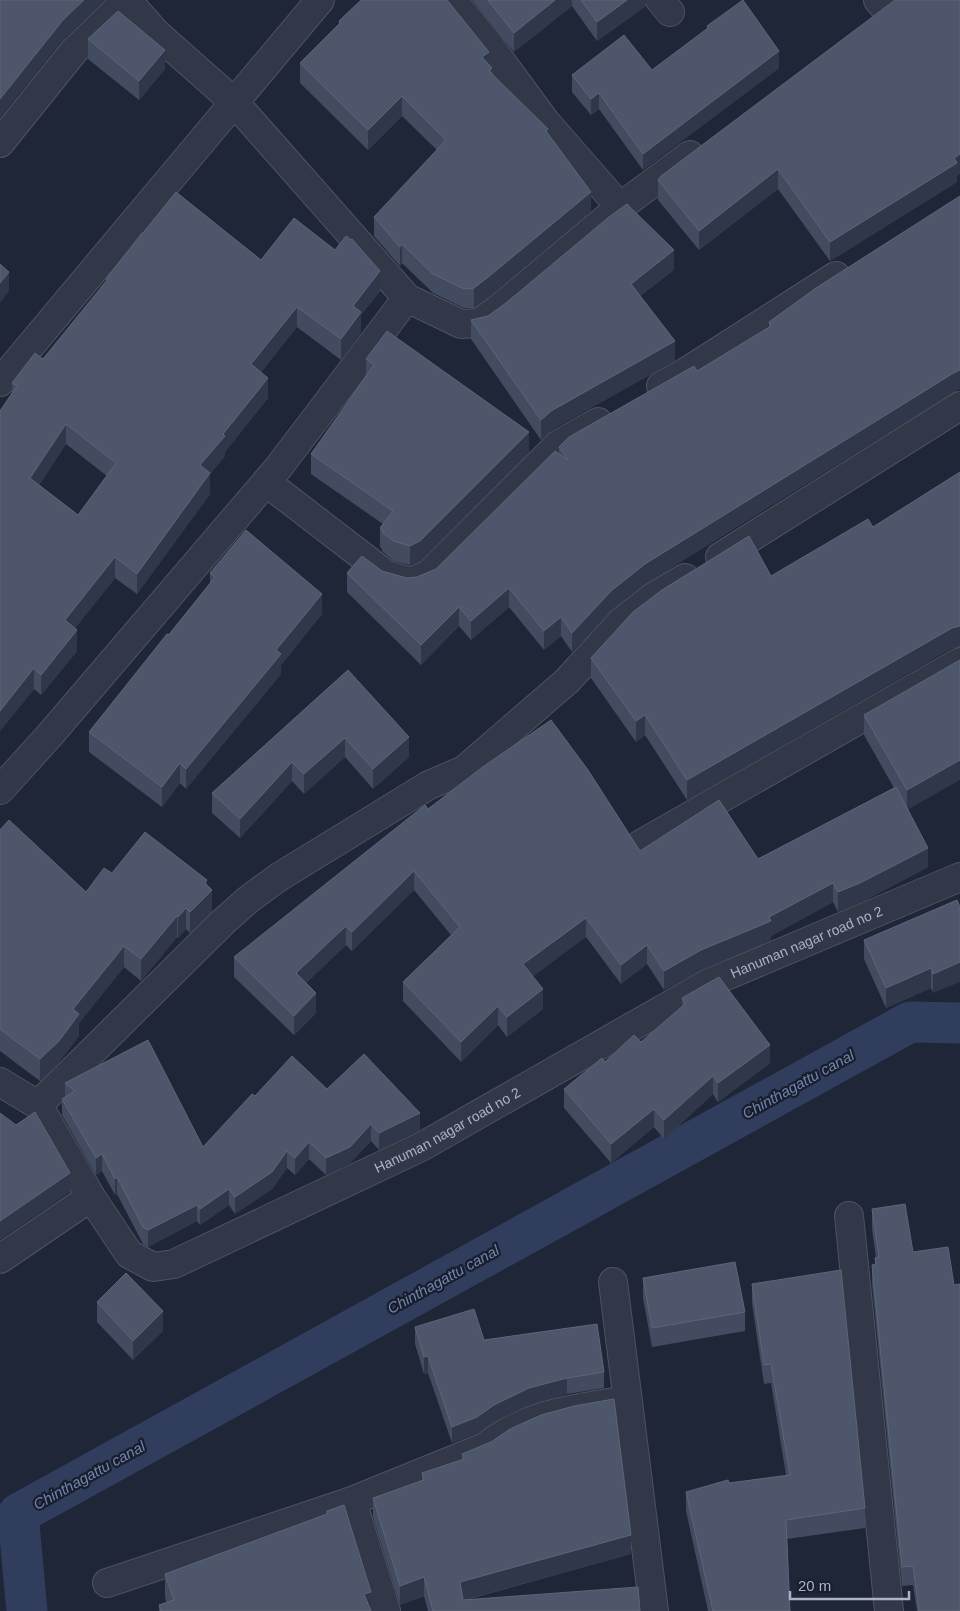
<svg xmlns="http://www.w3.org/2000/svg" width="960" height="1611" viewBox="0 0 960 1611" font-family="Helvetica,sans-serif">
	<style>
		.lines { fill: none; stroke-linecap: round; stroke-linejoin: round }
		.canal { stroke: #303d5d; stroke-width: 41 }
		.minor-casing { stroke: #4d5363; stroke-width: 30 }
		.minor { stroke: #323848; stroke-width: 28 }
		.wall { fill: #434b60; fill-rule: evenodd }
		.shaded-wall { fill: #30374b }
		.building { fill: #4e566b; stroke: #5d6579; fill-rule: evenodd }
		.labels { text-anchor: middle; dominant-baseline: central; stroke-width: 4.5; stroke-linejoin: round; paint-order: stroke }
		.street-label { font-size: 14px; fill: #acb3c5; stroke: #181e2c }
		.water-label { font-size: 15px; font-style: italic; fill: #7385af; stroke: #181e2c }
	</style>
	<rect width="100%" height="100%" fill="#1f2637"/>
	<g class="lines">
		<!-- canal -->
		<path class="canal" d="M27,1611L18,1514L910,1022L960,1023"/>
		<!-- minor casing -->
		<g class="minor-casing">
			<g id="minor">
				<path d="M127,0L156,33L235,103L407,298"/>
				<path d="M452,0L487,42L545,121L620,207"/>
				<path d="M660,0L670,12"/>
				<path d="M878,0L885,8"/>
				<path d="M0,143L74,51L127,0"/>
				<path d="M0,382L320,0"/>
				<path d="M661,386L686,372L836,276"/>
				<path d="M266,482L387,575L411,582L429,574L559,444L598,422"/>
				<path d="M720,557L960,406"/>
				<path d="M0,790L49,736L278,468L407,298L461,324L479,323L497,310L620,207L690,155"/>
				<path d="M641,844L960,662"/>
				<path id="s1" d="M0,1082L38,1105L91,1197L129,1254L153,1267L174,1264L421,1147L707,984L960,877"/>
				<path d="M38,1105L224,921L249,899L279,877L429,785L464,770L567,681L622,621L653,597L685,578"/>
				<path d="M849,1216L889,1611"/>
				<path d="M0,1259L91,1197"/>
				<path d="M613,1282L654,1611"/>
				<path d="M352,1501L386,1611"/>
				<path d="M107,1583L352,1501L485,1447C529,1412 574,1409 627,1400"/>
			</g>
		</g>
		<!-- minor -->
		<use href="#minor" class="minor"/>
	</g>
	<!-- wall -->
	<path class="wall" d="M472,0H646V6L597,41L572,6L514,52Z
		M960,0V173L957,176V182L830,261L778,189L699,250L658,200V180Z
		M339,21L489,64L492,74L548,134L591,211L487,298L474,308H464L433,293L402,263L400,266L374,236V217L437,150L402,116L368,150L300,83V63L339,25Z
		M707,26L779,68L643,170L599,109L591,115L572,92V75L652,70L707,29Z
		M88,39L165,69L139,100L88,59Z
		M143,233L261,260L380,291L361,315V332L341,360L297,327L261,372L268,398L225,452V456L210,474V494L137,594L115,578L75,628L77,651L41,695L34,689L0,731V411L12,393V383L43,359L106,282V279ZM66,444L107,476L78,515L39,485Z
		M674,270L640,296L675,361L551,430L541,440L471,339V320L488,316Z
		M769,322L957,391L952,393L645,584L611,610L572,652L561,636L544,650L509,607L471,640L459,626L421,665L347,592V573L382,571L407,578L417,577L436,569L559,454V447L697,371L769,327Z
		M366,359L529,452L420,561L410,565L394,561L382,551V549L380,547V528L383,524L311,474V454L366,376Z
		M960,472V647L952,648L687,800L645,735L636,742L591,678V658L771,576L873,527Z
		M210,573L322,614L281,665V674L186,789L180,783L162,807L89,752V732L210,583Z
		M960,660L908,810L928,867L860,903L838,912L833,902L771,936V940L701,970L664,990L647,964L621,984L586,937L532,976L543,1009L507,1037L498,1025L461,1062L403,1001V982L451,935L414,890L352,951L346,945L306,983L316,1013L294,1035L234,977V957L428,809L640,851L758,859L894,788L864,735V715Z
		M348,670L409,757L373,789L345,757L304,794L292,781L240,838L212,813V793Z
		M0,830L86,892L112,873L207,885L212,911L190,933L186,929L178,938L177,937L141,981L124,967L79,1023V1036L59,1062L40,1081L0,1051Z
		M957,900L933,993L931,988L886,1008L864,959V940Z
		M682,998L770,1063L718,1102L713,1094L664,1139L654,1127L611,1163L564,1108V1089L605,1062L641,1042L682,1007Z
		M65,1083L203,1147L327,1089L420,1130L379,1150L371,1141L350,1163L326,1175L309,1159L295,1175L287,1168L272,1189L235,1214L229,1205L200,1225L197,1221L148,1247L143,1244L117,1194L115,1195L102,1171L96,1175L62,1115V1099L65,1097Z
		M872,1209L960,1611H917L913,1585L902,1586L872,1284V1265L875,1264V1258H876L872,1229Z
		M643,1278L745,1312V1331L652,1347L643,1298Z
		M752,1284L865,1508V1528L787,1539L790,1611H708L686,1511V1492L729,1483L786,1475L771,1383L764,1384L752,1303Z
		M97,1302L163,1331L133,1360L97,1322Z
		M415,1327L484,1340L604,1372V1388L567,1394L529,1405L494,1422L477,1433L452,1443L428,1373L424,1374L415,1344Z
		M462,1454L631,1554L466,1600L640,1611H428L424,1596L400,1605L373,1517V1498L422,1480V1473L462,1460Z
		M327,1511L371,1611H159V1605L166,1602L165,1597V1574L327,1514Z"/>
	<!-- shaded-wall -->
	<path class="shaded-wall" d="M84,0H105L63,40L0,118V99L63,20Z
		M555,0H572V6L514,52V33Z
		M627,0H646V6L597,41V22Z
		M165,50V69L139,100V81Z
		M779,51V68L643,170V154Z
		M489,52V71L482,57Z
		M599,93V109L591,115V99Z
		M402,96V116L368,150V130Z
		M960,154V173L957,176V182L830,261V242Z
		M778,169V189L699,250V231Z
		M591,192V211L487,298L474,308V288Z
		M402,244V263L400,266V247Z
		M674,250V270L631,303V284Z
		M380,271V291L361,315V332L341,360V339L353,306Z
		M9,272V291L0,303V283Z
		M297,307V327L251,385V364Z
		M675,341V361L551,430L541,440V420L551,411Z
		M960,370V389L952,393L645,584L611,610L572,652V633L611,591L645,564L952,374Z
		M268,378V398L225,452V456L210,474V494L137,594V574L200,465L223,434Z
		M66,424V444L30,498V478Z
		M529,432V452L420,561L410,565V546Z
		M115,557V578L65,640V620Z
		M509,588V607L471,640V621Z
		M322,594V614L281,665V674L186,789V769L276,650Z
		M459,607V626L421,665V645Z
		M561,617V636L544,650V631Z
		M960,626V646L952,648L687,800V780L952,628Z
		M77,630V651L41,695V675Z
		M34,668V689L0,731V711Z
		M645,715V735L636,742V721Z
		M409,737V757L373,789V769Z
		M345,738V757L304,794V774Z
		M960,760V780L907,810V790Z
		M292,762V781L240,838V819Z
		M180,763V783L162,807V787Z
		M928,848V867L860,903L838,912V892Z
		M414,871V890L352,951V932Z
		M207,880V894L212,890V911L190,933V912Z
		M833,883V902L771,936V940L701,970L664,990V971L701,950L769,917Z
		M186,908V929L178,938V917Z
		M177,916V937L141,981V959Z
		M586,918V937L523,984V964Z
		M346,926V945L296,993V973Z
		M647,945V964L621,984V965Z
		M124,946V967L79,1023V1036L59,1062L40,1081V1059L73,1009Z
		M960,962V982L933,993V974Z
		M931,968V988L886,1008V988Z
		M543,989V1009L507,1037V1017Z
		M316,993V1013L294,1035V1016Z
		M498,1006V1025L461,1062V1042Z
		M770,1045V1063L718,1102V1083Z
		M713,1076V1094L664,1139V1120Z
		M654,1109V1127L611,1163V1144Z
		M420,1113V1130L379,1150V1133Z
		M371,1124V1141L350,1163L326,1175V1158Z
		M309,1142V1159L295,1175V1158Z
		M287,1151V1168L272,1189L235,1214V1197Z
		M102,1154V1171L96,1175V1158Z
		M70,1173V1192L0,1240V1221Z
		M117,1177V1194L115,1195V1179Z
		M229,1189V1205L200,1225V1209Z
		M197,1205V1221L148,1247V1230Z
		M163,1311V1331L133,1360V1341Z
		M428,1356V1373L424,1374V1357Z
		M567,1378V1394L529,1405L494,1422L477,1433L452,1443V1427L494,1405L529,1388Z
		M631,1535V1554L460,1601V1582Z
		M424,1577V1596L400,1605V1586Z
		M371,1592V1611L364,1594Z"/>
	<!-- building -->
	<path class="building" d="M0,0H84L63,20L0,99Z
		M361,0H447L489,52L482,57L492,68L489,71L548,129L546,131L591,192L487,278L474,288L464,289L433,274L402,244L400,247L374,217L446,140L402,96L368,130L300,63L340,23L339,21Z
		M488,0H555L514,33Z
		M581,0H627L597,22Z
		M743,0L779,51L643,154L599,93L591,99L572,75L624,35L652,70L708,28L707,26Z
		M895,0H960V154L954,158L957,163L830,242L778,169L699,231L658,180L661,176Z
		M118,11L165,50L139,81L88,39Z
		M176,192L261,260L294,218L335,250L346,236L351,240L352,239L380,271L353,306L361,312L341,339L297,307L251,364L268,378L223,434L225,436L200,465L210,473L137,574L115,557L65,620L77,630L41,675L34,668L0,711V411L17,386L12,383L35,353L43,359L107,280L106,279L142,233H143ZM66,424L116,463L78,515L30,478Z
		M960,196V370L952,374L645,564L611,591L572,633L561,617L544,631L509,588L471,621L459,607L421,645L347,573L362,556L382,571L407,578L417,577L436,569L555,451L568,460L559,447L569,437L694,366L697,371L771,326L769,322L816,288Z
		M627,204L674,250L631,284L675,341L551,411L541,420L471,320L488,316L506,303L609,217Z
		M0,264L9,272L0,283Z
		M387,331L529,432L420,541L410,546L394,541L382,532L383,530L380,528L393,511L311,454L374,365L366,359Z
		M960,472V626L952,628L687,780L645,715L636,721L591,658L633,612L662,590L749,536L771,576L868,519L873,527Z
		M246,530L322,594L276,650L281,654L186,769L180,763L162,787L89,732L167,634L169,635L215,577L210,573Z
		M960,660V760L907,790L864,715Z
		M348,670L409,737L373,769L345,738L304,774L292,762L240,819L212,793Z
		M551,720L588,770L640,851L719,800L758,859L896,787L928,848L860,883L838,892L833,883L769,917L771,921L701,950L664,971L647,945L621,965L586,918L523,964L543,989L507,1017L498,1006L461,1042L403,982L460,927L414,871L352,932L346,926L296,973L316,993L294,1016L234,957L425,805L428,809L484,766Z
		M9,820L86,892L104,868L112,873L145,832L207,880L205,883L212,890L190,912L186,908L178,917L177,916L141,959L124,946L73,1009L79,1014L59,1041L40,1059L0,1029V830Z
		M957,900L960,907V962L933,974L931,968L886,988L864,940Z
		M719,977L770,1045L718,1083L713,1076L664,1120L654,1109L611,1144L564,1089L602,1058L605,1062L634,1035L641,1042L685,1004L682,998Z
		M148,1040L203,1147L252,1094L255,1096L292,1056L327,1089L364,1054L420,1113L379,1133L371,1124L350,1147L326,1158L309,1142L295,1158L287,1151L272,1172L235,1197L229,1189L200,1209L197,1205L148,1230L143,1227L117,1177L115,1179L102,1154L96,1158L62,1099L75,1091L65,1083Z
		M35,1112L70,1173L0,1221V1113L16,1125Z
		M905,1204L913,1252L948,1247L954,1285L960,1284V1611H919L913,1566L902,1567L872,1265L876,1264L875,1258L879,1257L872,1209Z
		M735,1262L745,1312L652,1328L643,1278Z
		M841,1270L865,1508L786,1520L790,1611H713L686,1492L728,1480L729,1483L790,1475L771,1364L764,1365L752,1284Z
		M126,1273L163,1311L133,1341L97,1302Z
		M474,1309L484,1340L597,1324L604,1372L567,1378L529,1388L494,1405L477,1417L452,1427L428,1356L424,1357L415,1327Z
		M614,1399L631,1535L460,1582L463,1600L638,1587L640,1611H433L424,1577L400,1586L373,1498L424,1480L422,1473L464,1459L462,1454L491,1442L510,1429L541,1415L574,1406Z
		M344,1505L371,1592L364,1594L371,1611H161L159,1605L174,1600L165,1574L327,1514V1511Z"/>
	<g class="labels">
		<!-- street labels -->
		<g class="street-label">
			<text stroke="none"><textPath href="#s1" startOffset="978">Hanuman nagar road no 2</textPath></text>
			<text stroke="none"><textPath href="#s1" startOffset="572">Hanuman nagar road no 2</textPath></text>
		</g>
		<!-- water labels -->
		<g class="water-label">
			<text transform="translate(798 1084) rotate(-29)">Chinthagattu canal</text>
			<text transform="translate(443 1279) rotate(-29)">Chinthagattu canal</text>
			<text transform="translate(89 1475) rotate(-29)">Chinthagattu canal</text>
		</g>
	</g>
	<!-- scale -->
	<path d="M790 1591v8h119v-8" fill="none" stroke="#acb3c5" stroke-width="2.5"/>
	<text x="798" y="1591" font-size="15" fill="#acb3c5" stroke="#181e2c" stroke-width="4" paint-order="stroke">20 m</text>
</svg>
